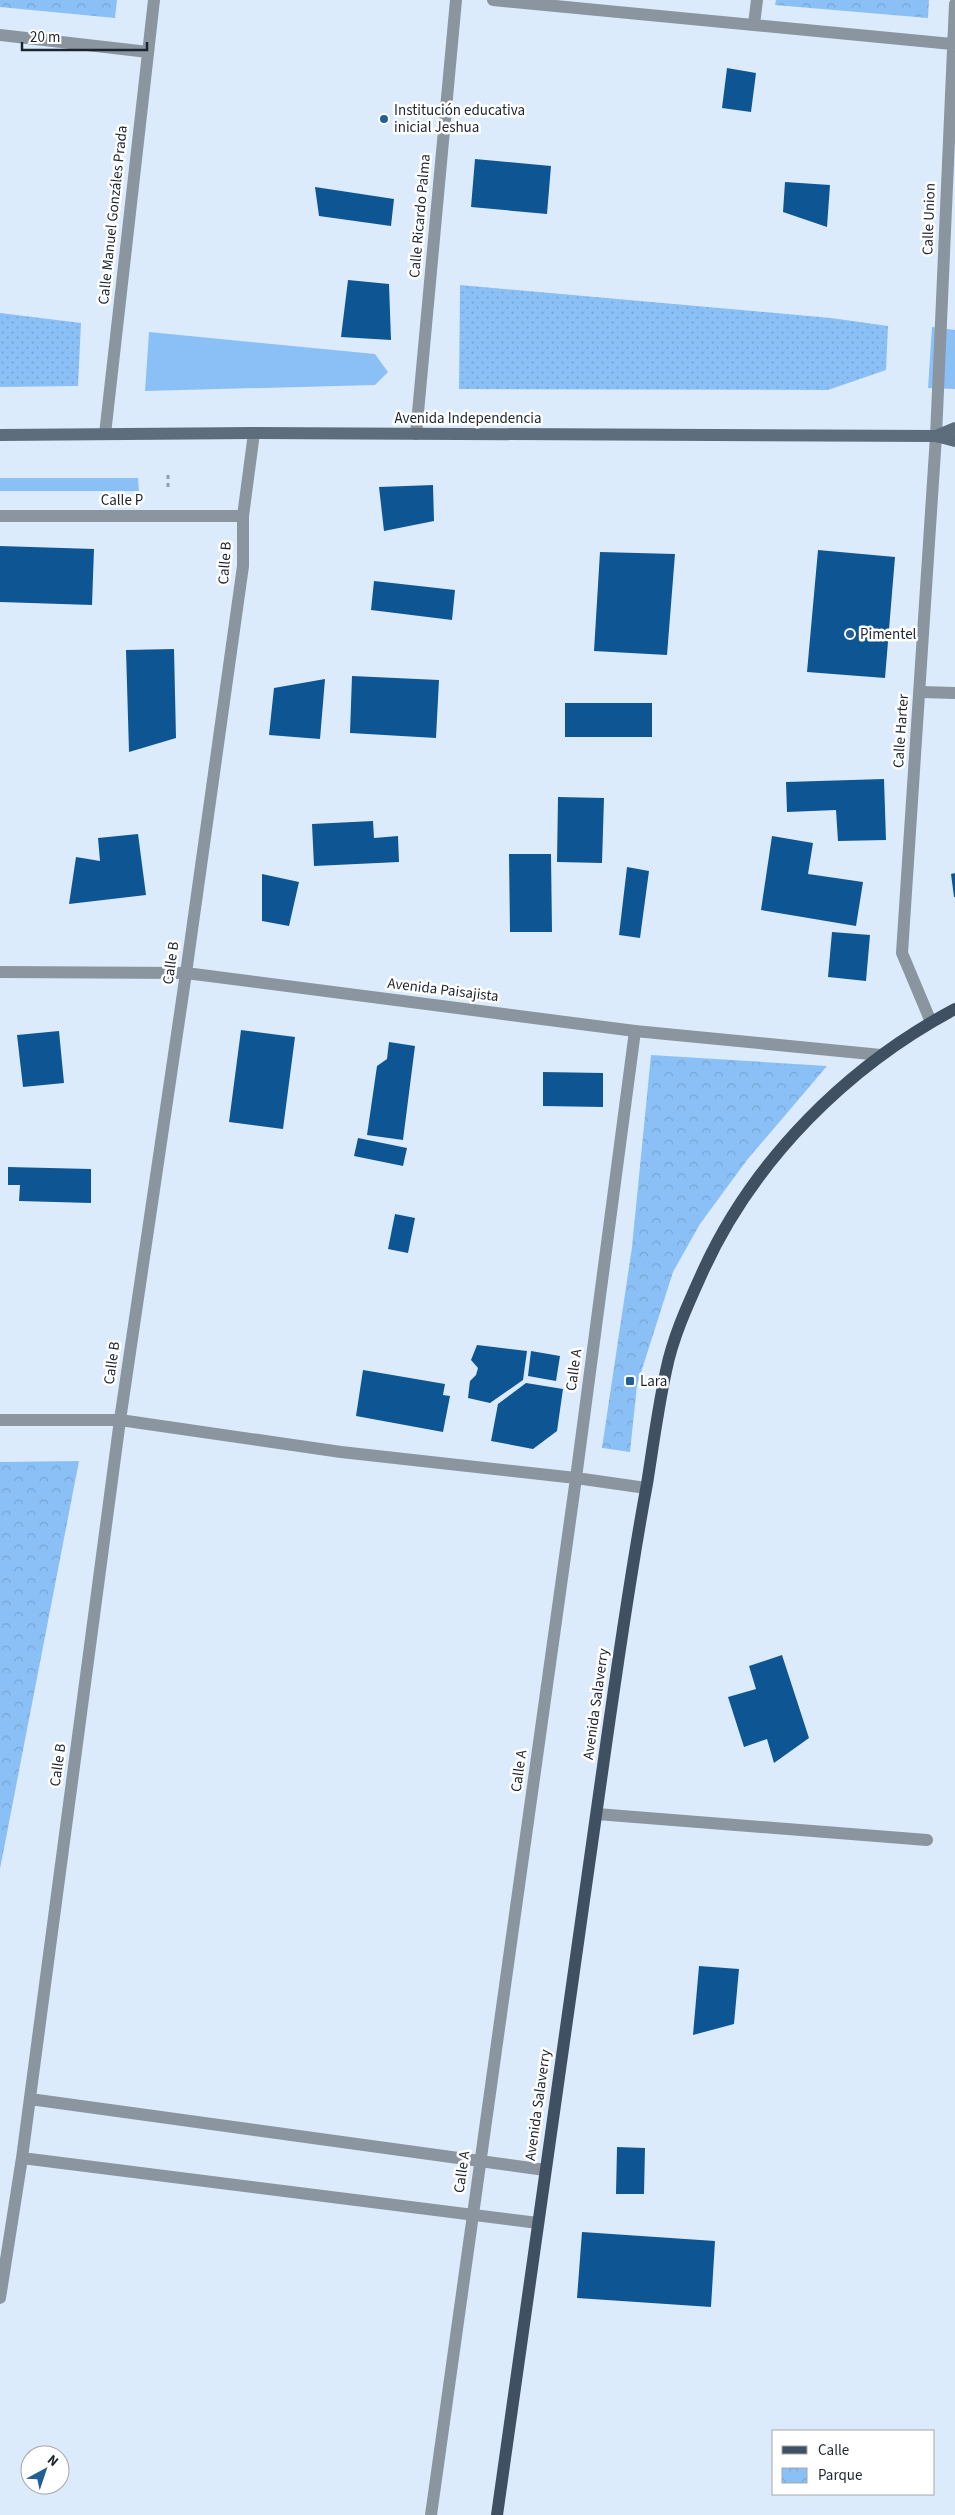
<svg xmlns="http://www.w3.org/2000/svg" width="955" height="2515" viewBox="0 0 955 2515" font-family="'Source Sans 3',sans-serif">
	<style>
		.grass { fill: #8bc0f6 }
		.park { fill: url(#park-crowns) }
		.garden { fill: url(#garden-dots) }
		.building { fill: #0e5693 }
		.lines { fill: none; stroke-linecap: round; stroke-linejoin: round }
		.path { stroke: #939fad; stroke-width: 3; stroke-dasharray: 4 4; stroke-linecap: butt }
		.service { stroke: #8b95a0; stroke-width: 12 }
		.pedestrian { stroke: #8b95a0; stroke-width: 12 }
		.minor { stroke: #8b95a0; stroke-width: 12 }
		.tertiary { stroke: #8b95a0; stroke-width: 12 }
		.secondary { stroke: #5e6d7c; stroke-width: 12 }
		.primary { stroke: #3f5063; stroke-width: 12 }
		.poi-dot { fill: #235e95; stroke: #fff; stroke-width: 2 }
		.labels { text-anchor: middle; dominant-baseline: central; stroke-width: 5; stroke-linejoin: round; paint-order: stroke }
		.poi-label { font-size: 15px; fill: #1c252f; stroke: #fff; text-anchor: start }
		.street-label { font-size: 15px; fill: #1c252f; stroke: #fff }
	</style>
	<defs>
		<pattern id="park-crowns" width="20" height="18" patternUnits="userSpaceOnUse" patternTransform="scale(1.25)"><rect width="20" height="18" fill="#8bc0f6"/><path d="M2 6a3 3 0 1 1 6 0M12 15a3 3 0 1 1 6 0" fill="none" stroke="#77a5d3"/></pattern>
		<pattern id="garden-dots" width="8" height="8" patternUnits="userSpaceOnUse" patternTransform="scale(1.25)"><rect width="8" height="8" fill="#8bc0f6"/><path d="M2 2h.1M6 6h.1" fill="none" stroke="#77a5d3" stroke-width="1.8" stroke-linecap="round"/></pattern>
	</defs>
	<rect width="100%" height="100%" fill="#dcebfb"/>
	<!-- grass -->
	<path class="grass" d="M932,327L955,330V389L928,388Z
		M149,332L375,354L388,372L375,385L145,391Z
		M0,478H138L139,491H0Z"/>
	<!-- park -->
	<path class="park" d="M0,0H117L115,18L0,7Z
		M776,0H929L928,18L775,5Z
		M651,1055L827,1066L747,1160L700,1224L673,1272L637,1385L630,1452L602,1448L632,1247Z
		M79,1461L0,1869V1462Z"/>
	<!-- garden -->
	<path class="garden" d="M460,285L831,318L888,326L886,370L828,390L459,389Z
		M0,313L81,323L78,386L0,387Z"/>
	<!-- building -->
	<path class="building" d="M727,68L756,73L751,112L722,108Z
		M475,159L551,166L547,214L471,207Z
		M785,182L830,185L827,227L783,212Z
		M315,187L394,199L391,226L319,216Z
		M348,280L389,284L391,340L341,337Z
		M433,485L434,521L384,531L379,487Z
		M0,546L94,549L92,605L0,602Z
		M818,550L895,557L885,678L807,672Z
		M600,552L675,554L667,655L594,651Z
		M374,581L455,590L452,620L371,610Z
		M174,649L176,738L129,752L126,650Z
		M352,676L439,680L436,738L350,733Z
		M325,679L320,739L269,735L274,688Z
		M565,703H652V737H565Z
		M884,779L886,840L838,841L836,810L787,812L786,782Z
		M558,797L604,798L602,863L557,862Z
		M373,821L374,838L398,836L399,862L314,866L312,824Z
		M138,834L146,895L69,904L76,857L100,861L98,838Z
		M772,836L813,843L808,874L863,882L856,926L761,910Z
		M509,854H551L552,932H510Z
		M627,867L649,871L640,938L619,935Z
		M955,873V897H954L951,874Z
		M262,874L299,882L289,926L262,921Z
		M832,932L870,935L866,981L828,977Z
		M241,1030L295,1037L283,1129L229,1122Z
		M59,1031L64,1083L23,1087L17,1035Z
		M389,1042L415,1046L403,1140L367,1135L377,1066L387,1059Z
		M543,1072L603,1073V1107L543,1106Z
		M358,1138L407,1148L403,1166L354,1156Z
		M8,1167L91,1169V1203L19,1201L20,1185H8Z
		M395,1214L415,1218L408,1253L388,1249Z
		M477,1345L527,1351L523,1380L490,1403L468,1398L470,1381L476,1375L478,1368L471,1360Z
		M531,1351L560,1356L556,1381L528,1376Z
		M363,1370L445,1384L443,1395L450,1396L443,1432L356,1416Z
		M526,1383L563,1389L557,1431L533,1449L491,1441L498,1404Z
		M782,1655L809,1738L774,1763L767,1739L744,1747L728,1697L756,1689L749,1666Z
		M699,1966L739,1969L734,2024L693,2035Z
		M617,2147L645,2148L644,2194H616Z
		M582,2232L715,2241L711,2307L577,2298Z"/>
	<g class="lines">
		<!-- path -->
		<path class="path" d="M168,475V487"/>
		<!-- service -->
		<path class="service" d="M597,1814L927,1840"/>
		<!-- pedestrian -->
		<path class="pedestrian" d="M920,692L955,693"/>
		<!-- minor -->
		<path class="minor" d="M493,0L952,44
			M754,24L757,0
			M0,35L148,52
			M105,434L154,0
			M416,434L456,0
			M0,972L186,973L120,1420L22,2158L0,2298
			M931,1022L902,953L936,436L955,4
			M635,1031L881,1055
			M0,1420H120L341,1452L576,1478L431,2515
			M30,2099L545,2170
			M22,2158L538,2223"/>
		<!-- tertiary -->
		<path class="tertiary" d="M254,433L243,516V566L186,973L635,1031L576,1478L646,1488
			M0,516H243"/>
		<!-- secondary -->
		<path class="secondary" d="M0,435L254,433L936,436L955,441
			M936,436L955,428"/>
		<!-- primary -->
		<path class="primary" d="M497,2515C532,2263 569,2011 604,1759C617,1667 630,1575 647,1484C653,1446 658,1408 666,1371C673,1336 689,1302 703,1271C754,1159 848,1066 955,1009"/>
	</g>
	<!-- markers -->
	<g class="poi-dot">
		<circle cx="384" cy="119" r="5"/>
		<circle cx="850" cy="634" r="5"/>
		<rect x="625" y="1376" width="10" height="10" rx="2.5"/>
	</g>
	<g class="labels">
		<!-- poi labels -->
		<g class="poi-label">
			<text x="394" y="110">Institución educativa<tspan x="394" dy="17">inicial Jeshua</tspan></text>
			<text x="860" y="634">Pimentel</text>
			<text x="640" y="1381">Lara</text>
		</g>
		<!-- street labels -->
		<g class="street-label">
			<text transform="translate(113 215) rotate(-84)">Calle Manuel Gonzáles Prada</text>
			<text transform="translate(420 216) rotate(-85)">Calle Ricardo Palma</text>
			<text transform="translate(929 219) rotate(-88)">Calle Union</text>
			<text x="468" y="418">Avenida Independencia</text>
			<text x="122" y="500">Calle P</text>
			<text transform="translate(225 563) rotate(-86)">Calle B</text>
			<text transform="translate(901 731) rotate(-86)">Calle Harter</text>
			<text transform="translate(171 963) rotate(-82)">Calle B</text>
			<text transform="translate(443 990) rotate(7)">Avenida Paisajista</text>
			<text transform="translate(112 1363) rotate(-82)">Calle B</text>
			<text transform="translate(574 1370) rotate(-82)">Calle A</text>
			<text transform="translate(596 1704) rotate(-82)">Avenida Salaverry</text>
			<text transform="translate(58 1765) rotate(-82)">Calle B</text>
			<text transform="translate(519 1771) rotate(-82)">Calle A</text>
			<text transform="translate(538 2105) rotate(-82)">Avenida Salaverry</text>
			<text transform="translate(462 2172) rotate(-82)">Calle A</text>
		</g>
	</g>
	<!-- legend -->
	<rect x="772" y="2430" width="162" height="65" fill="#ffffff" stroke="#a4a8ac"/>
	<rect x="782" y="2446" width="25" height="8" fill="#3f5063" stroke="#a4a8ac"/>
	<text x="818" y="2455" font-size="15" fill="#1c252f">Calle</text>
	<rect x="782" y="2468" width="25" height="15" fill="url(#park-crowns)" stroke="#a4a8ac"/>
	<text x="818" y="2480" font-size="15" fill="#1c252f">Parque</text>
	<!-- north arrow -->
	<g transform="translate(45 2470) rotate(40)"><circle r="24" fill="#ffffff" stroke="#a4a8ac"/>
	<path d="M0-4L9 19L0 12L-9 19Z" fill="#235e95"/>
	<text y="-8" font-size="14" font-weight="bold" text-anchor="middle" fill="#1c252f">N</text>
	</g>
	<!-- scale -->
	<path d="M22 42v8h125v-8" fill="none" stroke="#1c252f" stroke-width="2.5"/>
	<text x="30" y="42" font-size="15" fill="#1c252f" stroke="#ffffff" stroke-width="4" paint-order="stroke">20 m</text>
</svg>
